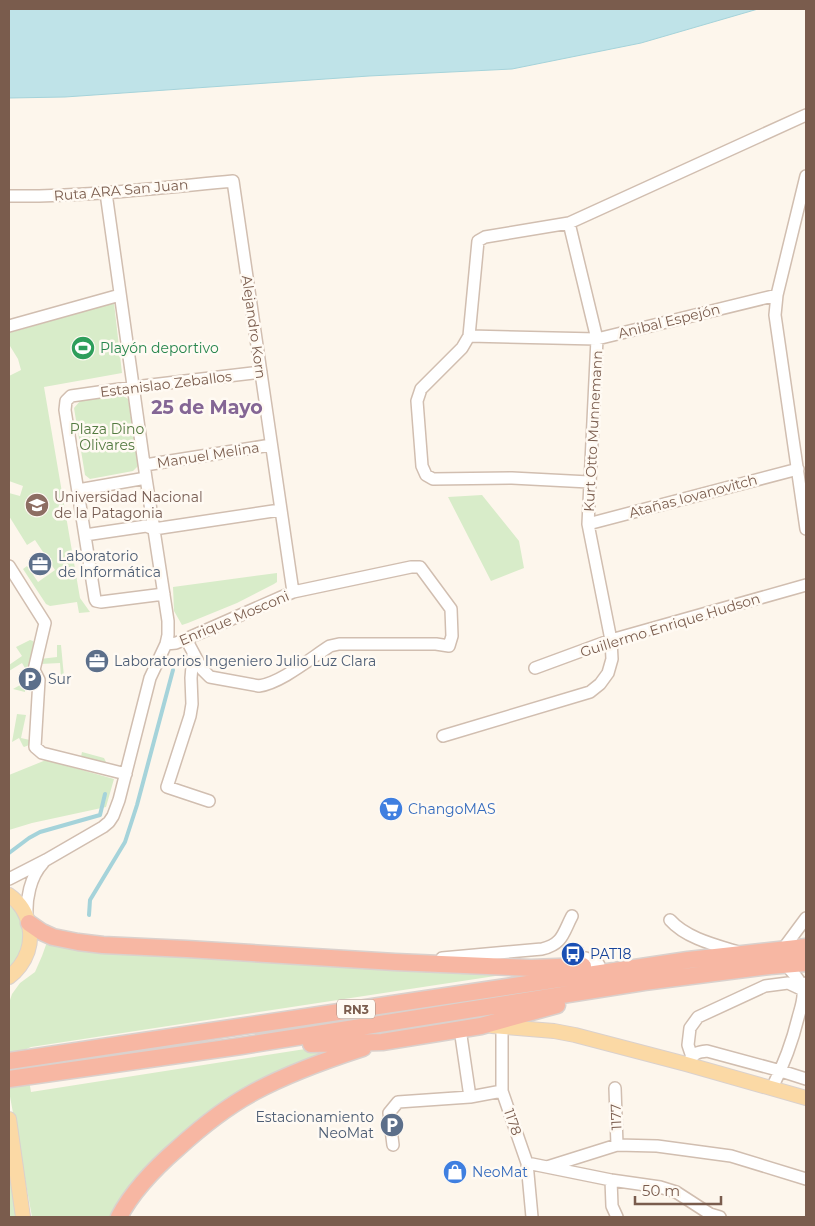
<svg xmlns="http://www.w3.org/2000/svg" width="815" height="1226" viewBox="0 0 815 1226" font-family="Montserrat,sans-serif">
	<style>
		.green { fill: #d8ecc9 }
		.water { fill: #bfe3e8; stroke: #a5d3da }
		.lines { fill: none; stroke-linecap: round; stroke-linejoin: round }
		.stream { stroke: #a5d3da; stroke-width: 4 }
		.minor-casing { stroke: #d1beb0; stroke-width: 14 }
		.major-casing { stroke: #dad1cd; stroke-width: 16 }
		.highway-casing { stroke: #dad1cd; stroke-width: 19 }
		.minor { stroke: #fff; stroke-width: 11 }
		.major { stroke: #fbd9a5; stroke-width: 14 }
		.highway { stroke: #f7b7a3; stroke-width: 16 }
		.labels { text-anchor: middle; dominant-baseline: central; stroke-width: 5; stroke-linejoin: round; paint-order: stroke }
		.shield { fill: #fffaf3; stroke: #a28b7f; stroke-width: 1 }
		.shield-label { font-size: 12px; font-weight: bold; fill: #7a5c4d }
		.street-label { font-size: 14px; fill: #7a5c4d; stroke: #fffaf3 }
		.leisure-label { font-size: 14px; fill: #27864d; stroke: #fffaf3; text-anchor: start }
		.park-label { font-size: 14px; fill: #537a41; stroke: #fffaf3 }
		.education-label { font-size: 14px; fill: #785e54; stroke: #fffaf3; text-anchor: start }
		.service-label { font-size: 14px; fill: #4e5e75; stroke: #fffaf3; text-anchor: start }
		.shop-label { font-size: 14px; fill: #366cbe; stroke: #fffaf3; text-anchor: start }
		.transit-label { font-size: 14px; fill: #164399; stroke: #fffaf3; text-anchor: start }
		.district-label { font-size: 19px; font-weight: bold; fill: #846695; stroke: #fffaf3 }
	</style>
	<rect width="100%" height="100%" fill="#fdf6ec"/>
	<!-- green -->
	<path class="green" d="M114,303L122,373L44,387L80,598L90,612L79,613L77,602L50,606L46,604L23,569L27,566L38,582L55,570L35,540L27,545L9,516V493L20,496L23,486L9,481V431L10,430L9,427V376L21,370L18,359L10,346H9V333Z
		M122,395L128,399L139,465L133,471L90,479L85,475L74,408L80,401Z
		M482,495L519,541L524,568L491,581L448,497Z
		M277,573V582L274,584L237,603L188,623L182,625L174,611L173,587Z
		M30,640L33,641L35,646L28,666L25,668L22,663L9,671V665L22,656L16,647Z
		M57,645H61L64,677H61L60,663L40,664V659L57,657Z
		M29,680L33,682V685L25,686V692L13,689Z
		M17,714L26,715L21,738L30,740L29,745L24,747L23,746L19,738L12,742Z
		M82,752L104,758L107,764L81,757Z
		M46,760L114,779L106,807L32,823L9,830V775Z
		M9,905C24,917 28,940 19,957C17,961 12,965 9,969Z
		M47,942L64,948L521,972L31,1047L24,1050L31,1092L350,1042L230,1106L114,1217H32L9,1091V1003L12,994L20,983L35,972L42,956Z
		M9,1170L16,1217H10L9,1205Z"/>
	<!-- water -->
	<path class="water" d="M9,9H758L641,43L512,69L369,76L65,97L9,98Z"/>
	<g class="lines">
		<!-- stream -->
		<path class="stream" d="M9,853L29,838L40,832L100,815L105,794
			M89,915L90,900L125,842L137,805L173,670"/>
		<!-- minor casing -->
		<g class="minor-casing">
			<path id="minor" d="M806,176L777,295L775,315L806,529
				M9,196C84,197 158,188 233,181L293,592
				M9,326L120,295
				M469,336L597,339L777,295
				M145,465L271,445
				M589,482L512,478L433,479L426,475L422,466L417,401L421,389L462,348L469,336L478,241L485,237L569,223L806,115
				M78,490L146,478
				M588,524L798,469
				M85,535L146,526L154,529L280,510
				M9,566L45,623L34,670L39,680L35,747L42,753L126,774
				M164,594L101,602L96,601L95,599L65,410L66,401L71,396L134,387L261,372
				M166,644L176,643L186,639L293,592L411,567H420L451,609L452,636L449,646L436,644H339L330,646C311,658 281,683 259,686L210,677L202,669L186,639
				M193,654L191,678L192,704L190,716L167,787L209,801
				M535,668L611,640L806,585
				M443,736L590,692L600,684L608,673L612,659L611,640L588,524L597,339L569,223
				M9,879L46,860L103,827L109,822L113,816L119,800L150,678L166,644L168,635V621L146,478L106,193
				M27,917C26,899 30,877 43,863
				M670,920C686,938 715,945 738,952
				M783,949L806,918
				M442,958L542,949C563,944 563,933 572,916
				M568,959L586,958L599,965
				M502,1026V1091L527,1163L532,1217
				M460,1029L470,1097
				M692,1057L688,1045L690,1028L698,1017L765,986L788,983L803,990L806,983
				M689,1062C693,1053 698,1052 707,1051L781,1071L806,1079
				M615,1088L617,1145
				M772,1088C783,1066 792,1043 798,1018C800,1010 804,1000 803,991C802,981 792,972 786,965
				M393,1145L389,1113L398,1102L470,1097L502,1091
				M527,1163L611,1180L660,1187L676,1192L710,1214L720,1217
				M547,1167L617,1145L657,1146L731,1156L806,1179
				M611,1180L612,1206L617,1217"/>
		</g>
		<!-- major casing -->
		<g class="major-casing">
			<path id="major" d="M9,895C32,911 37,943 20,966C17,970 13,974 9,977
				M492,1026L554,1031L575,1035L686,1064L806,1098
				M9,1119L23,1217"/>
		</g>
		<!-- highway casing -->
		<g class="highway-casing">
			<path id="highway" d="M29,923L42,932L53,937L78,942L103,945L187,949L395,962L531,968L583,966
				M311,1044L382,1042L481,1026L557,1005
				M9,1061L688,960L806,947
				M9,1079L241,1046L644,982L770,966L806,963
				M119,1217C132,1192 156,1167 178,1148C201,1127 226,1107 254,1092C289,1073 326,1060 363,1048"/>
		</g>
		<!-- minor -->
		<use href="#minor" class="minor"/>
		<!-- major -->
		<use href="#major" class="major"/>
		<!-- highway -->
		<use href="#highway" class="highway"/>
	</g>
	<!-- icons -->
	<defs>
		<g id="stadium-disc" transform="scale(1.25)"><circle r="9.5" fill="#2e9e5b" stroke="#fffaf3"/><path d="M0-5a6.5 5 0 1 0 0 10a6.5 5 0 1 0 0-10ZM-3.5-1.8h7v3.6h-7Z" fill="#fff"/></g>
		<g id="university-disc" transform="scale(1.25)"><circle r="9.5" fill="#8d6e63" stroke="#fffaf3"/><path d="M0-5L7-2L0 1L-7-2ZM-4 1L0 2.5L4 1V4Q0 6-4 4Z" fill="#fff"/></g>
		<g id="office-disc" transform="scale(1.25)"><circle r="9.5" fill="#5c6f8a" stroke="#fffaf3"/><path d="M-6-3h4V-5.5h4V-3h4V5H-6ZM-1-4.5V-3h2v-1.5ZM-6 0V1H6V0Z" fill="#fff"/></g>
		<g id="parking-disc" transform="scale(1.25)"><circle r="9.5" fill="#5c6f8a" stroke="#fffaf3"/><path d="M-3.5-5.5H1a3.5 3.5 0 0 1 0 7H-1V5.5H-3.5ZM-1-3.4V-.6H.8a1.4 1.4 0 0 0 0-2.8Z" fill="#fff"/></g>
		<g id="supermarket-disc" transform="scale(1.25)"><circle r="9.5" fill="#3f7fe0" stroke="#fffaf3"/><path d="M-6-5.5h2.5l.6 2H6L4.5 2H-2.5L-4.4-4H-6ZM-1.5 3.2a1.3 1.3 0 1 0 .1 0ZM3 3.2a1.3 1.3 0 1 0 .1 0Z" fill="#fff"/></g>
		<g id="bus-disc" transform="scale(1.25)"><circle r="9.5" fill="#1a4fb4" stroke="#fffaf3"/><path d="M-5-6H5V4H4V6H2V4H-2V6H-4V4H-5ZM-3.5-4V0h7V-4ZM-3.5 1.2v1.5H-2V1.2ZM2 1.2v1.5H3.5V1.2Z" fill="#fff"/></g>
		<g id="shop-disc" transform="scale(1.25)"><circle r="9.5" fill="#3f7fe0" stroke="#fffaf3"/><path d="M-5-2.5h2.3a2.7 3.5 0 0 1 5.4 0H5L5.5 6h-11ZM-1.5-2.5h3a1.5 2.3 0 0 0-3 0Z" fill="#fff"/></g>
	</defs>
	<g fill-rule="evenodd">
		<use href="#stadium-disc" x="83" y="348"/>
		<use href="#university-disc" x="37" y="505"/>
		<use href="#office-disc" x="40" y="564"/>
		<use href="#office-disc" x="97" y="661"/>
		<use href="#parking-disc" x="30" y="679"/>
		<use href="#supermarket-disc" x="391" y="809"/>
		<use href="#bus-disc" x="573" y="954"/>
		<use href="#parking-disc" x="392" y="1125"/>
		<use href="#shop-disc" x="455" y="1172"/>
	</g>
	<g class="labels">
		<!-- shield labels -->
		<rect class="shield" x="337" y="999.5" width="38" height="19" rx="4"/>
		<g class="shield-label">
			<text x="356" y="1009">RN3</text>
		</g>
		<!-- street labels -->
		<g class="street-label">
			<text transform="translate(121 190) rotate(-5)">Ruta ARA San Juan</text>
			<text transform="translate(669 321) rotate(-14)">Anibal Espejón</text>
			<text transform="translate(254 327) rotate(82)">Alejandro Korn</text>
			<text transform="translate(166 384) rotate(-7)">Estanislao Zeballos</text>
			<text transform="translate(593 431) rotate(-87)">Kurt Otto Munnemann</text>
			<text transform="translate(208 455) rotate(-9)">Manuel Melina</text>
			<text transform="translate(693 496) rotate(-15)">Atañas Iovanovitch</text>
			<text transform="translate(234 618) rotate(-23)">Enrique Mosconi</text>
			<text transform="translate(670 625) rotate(-17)">Guillermo Enrique Hudson</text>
			<text transform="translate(616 1117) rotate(-92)">1177</text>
			<text transform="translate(513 1122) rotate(71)">1178</text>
		</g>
		<!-- leisure labels -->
		<g class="leisure-label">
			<text x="100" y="348">Playón deportivo</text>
		</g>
		<!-- park labels -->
		<g class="park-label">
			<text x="107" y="429">Plaza Dino<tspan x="107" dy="16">Olivares</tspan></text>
		</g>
		<!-- education labels -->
		<g class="education-label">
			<text x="54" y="497">Universidad Nacional<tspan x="54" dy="16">de la Patagonia</tspan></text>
		</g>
		<!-- service labels -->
		<g class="service-label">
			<text x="58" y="556">Laboratorio<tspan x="58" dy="16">de Informática</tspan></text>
			<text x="114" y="661">Laboratorios Ingeniero Julio Luz Clara</text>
			<text x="48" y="679">Sur</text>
			<text x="374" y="1117" text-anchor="end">Estacionamiento<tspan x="374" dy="16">NeoMat</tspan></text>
		</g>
		<!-- shop labels -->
		<g class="shop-label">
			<text x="408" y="809">ChangoMAS</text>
			<text x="472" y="1172">NeoMat</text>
		</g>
		<!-- transit labels -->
		<g class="transit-label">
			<text x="590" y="954">PAT18</text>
		</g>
		<!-- district labels -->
		<g class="district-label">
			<text x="207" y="407">25 de Mayo</text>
		</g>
	</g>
	<!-- border -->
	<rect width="815" height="1226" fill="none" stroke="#7a5c4d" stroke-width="20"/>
	<!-- scale -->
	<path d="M635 1196v8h86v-8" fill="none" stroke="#7a5c4d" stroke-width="2.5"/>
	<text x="642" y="1196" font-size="15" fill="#7a5c4d" stroke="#fffaf3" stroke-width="4" paint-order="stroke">50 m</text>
</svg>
